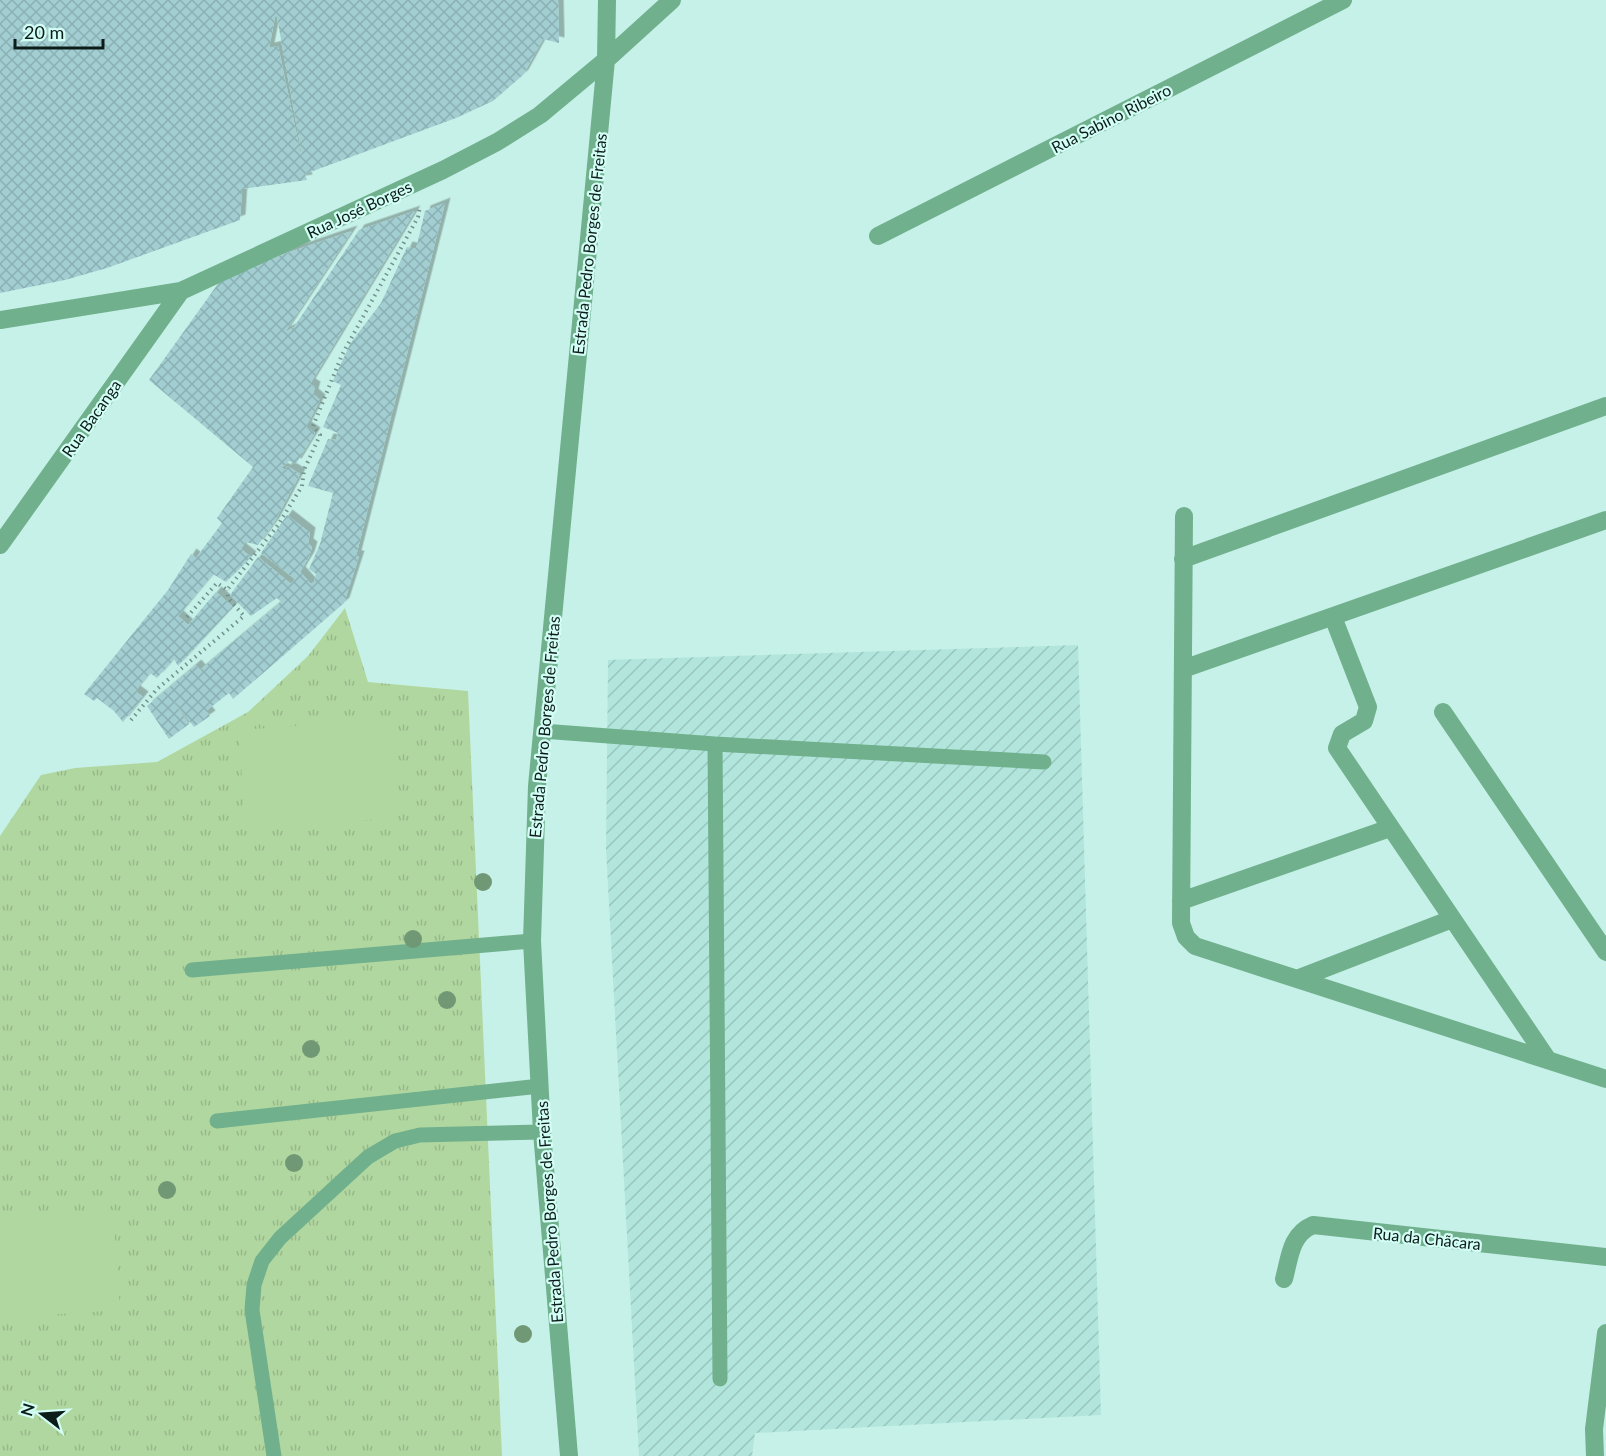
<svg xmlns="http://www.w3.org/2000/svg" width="1606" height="1456" viewBox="0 0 1606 1456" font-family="Lato,sans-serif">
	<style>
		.industrial { fill: url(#industrial-furrows) }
		.grass { fill: url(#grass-tufts) }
		.pitch { fill: #b1d7a0 }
		.building { fill: url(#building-cross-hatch); fill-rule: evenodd; filter: url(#shadow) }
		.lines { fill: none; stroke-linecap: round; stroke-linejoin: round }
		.path { stroke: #72918b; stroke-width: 4; stroke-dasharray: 1.5 4.5; stroke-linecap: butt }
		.lane { stroke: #70b08d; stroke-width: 15 }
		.street { stroke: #70b08d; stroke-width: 18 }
		.tree { fill: #719875 }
		.labels { text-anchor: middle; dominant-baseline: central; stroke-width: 4.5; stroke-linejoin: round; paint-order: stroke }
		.street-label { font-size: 16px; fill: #0c1c19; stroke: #d3fef5 }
	</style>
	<defs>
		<pattern id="industrial-furrows" width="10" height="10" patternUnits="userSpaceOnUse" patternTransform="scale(1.5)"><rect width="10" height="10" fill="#b2e6dc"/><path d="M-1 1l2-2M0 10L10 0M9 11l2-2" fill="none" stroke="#98c5bc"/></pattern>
		<pattern id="grass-tufts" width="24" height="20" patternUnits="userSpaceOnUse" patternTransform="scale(1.5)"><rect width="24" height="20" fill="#b1d7a0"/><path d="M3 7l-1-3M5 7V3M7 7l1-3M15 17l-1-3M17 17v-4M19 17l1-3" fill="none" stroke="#97b889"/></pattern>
		<pattern id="building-cross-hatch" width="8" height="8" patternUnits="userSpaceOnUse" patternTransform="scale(1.5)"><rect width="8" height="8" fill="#a2ced2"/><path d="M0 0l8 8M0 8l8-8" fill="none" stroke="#8ab0b4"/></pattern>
		<filter id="shadow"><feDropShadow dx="5.5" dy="-5.5" stdDeviation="0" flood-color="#0004"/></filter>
	</defs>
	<rect width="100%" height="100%" fill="#c6f1e8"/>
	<!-- industrial -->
	<path class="industrial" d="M1078,645L1101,1415L755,1433L752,1456H639L606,849L608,660Z"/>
	<!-- grass -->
	<path class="grass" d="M345,608L368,682L468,691L502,1456H0V836L41,775L75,768L157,762L248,712L308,656Z"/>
	<!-- pitch -->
	<path class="pitch" d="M390,719L396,818L245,829L239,730Z
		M113,1210L120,1310L0,1318V1218Z"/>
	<!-- building -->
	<path class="building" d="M0,0H558L559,43L543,39L523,75L493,101L456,118L305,174L307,180L242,189L240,220L107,268L65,280L0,293ZM276,12L302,155H301L278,46L269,48Z
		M445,203L356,556H359L344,603L233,699L229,693L206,711L210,716L194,727L172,699L189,724L169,739L147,706L196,665L200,670L281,602L277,598L251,616L230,595L258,557L291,584L295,579L261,553L287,515L310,533L308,544L312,547L309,557L300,572L311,584L314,582L316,574L309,569L320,544L333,493L308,486L328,439L336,440L338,433L323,427L341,385L333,381L350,344L381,303L407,247L416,249L425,211Z
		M415,211L310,384L315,387L313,394L320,400L306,427L315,433L296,464L289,461L281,468L286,470L287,466L300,474L274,523L258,545L245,542L241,549L251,557L226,582L213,574L178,616L188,625L216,592L233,607L178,666L174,659L157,678L150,673L135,691L143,697L123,722L114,711L97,698L94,701L84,694L168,590L191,554L196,558L222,523L217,518L253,467L149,380L225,274L352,231L285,332L294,327L359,230Z"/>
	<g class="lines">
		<!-- path -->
		<path class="path" d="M187,617L217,583L227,590L278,525L302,486L304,470L320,435L313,426L342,355L418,217L420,206
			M131,720L157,689L244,616L228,598L227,590"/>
		<!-- lane -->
		<path class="lane" d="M542,731L715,744L720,1379
			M715,744L1044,762
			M192,970L532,941
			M217,1121L540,1086
			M274,1456L252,1310L254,1285L262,1261L280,1238L368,1157L395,1141L420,1135L542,1132"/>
		<!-- street -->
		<path class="street" d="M878,236L1343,0
			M0,320L181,291L443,170L497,142L540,115L606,60L672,0
			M1184,516L1181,923L1186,937L1195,946L1606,1079
			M0,545L181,291
			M1183,559L1606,406
			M1333,617L1368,707L1364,721L1342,734L1337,748L1548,1060
			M1183,669L1606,520
			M1443,712L1606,952
			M1181,901L1390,828
			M1297,979L1452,919
			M1284,1279C1290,1257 1290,1235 1313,1225L1606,1257
			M569,1456L542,1132L532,941L537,786L606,60L607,0
			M1595,1456L1594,1429L1606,1333"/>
	</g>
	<!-- trees -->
	<g class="tree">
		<circle cx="483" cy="882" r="9"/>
		<circle cx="413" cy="939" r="9"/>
		<circle cx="447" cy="1000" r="9"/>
		<circle cx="311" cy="1049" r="9"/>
		<circle cx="294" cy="1163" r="9"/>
		<circle cx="167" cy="1190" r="9"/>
		<circle cx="523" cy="1334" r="9"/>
	</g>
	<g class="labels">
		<!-- street labels -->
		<g class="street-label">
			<text transform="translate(1111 118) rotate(-27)">Rua Sabino Ribeiro</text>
			<text transform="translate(359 209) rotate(-25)">Rua José Borges</text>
			<text transform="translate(589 244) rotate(-84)">Estrada Pedro Borges de Freitas</text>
			<text transform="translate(91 418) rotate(-55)">Rua Bacanga</text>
			<text transform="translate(544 727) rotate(-85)">Estrada Pedro Borges de Freitas</text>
			<text transform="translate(549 1212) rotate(-94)">Estrada Pedro Borges de Freitas</text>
			<text transform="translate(1427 1238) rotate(6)">Rua da Chãcara</text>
		</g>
	</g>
	<!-- north arrow -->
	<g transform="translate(42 1414) rotate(287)" stroke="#d3fef5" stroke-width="4.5" paint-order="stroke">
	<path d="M0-4.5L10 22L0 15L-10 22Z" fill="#0c1c19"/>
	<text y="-9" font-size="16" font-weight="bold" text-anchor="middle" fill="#0c1c19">N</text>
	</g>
	<!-- scale -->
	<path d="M15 39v9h88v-9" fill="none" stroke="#0c1c19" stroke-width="3"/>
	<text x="24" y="39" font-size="18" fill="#0c1c19" stroke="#d3fef5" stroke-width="4.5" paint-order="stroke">20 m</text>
</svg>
